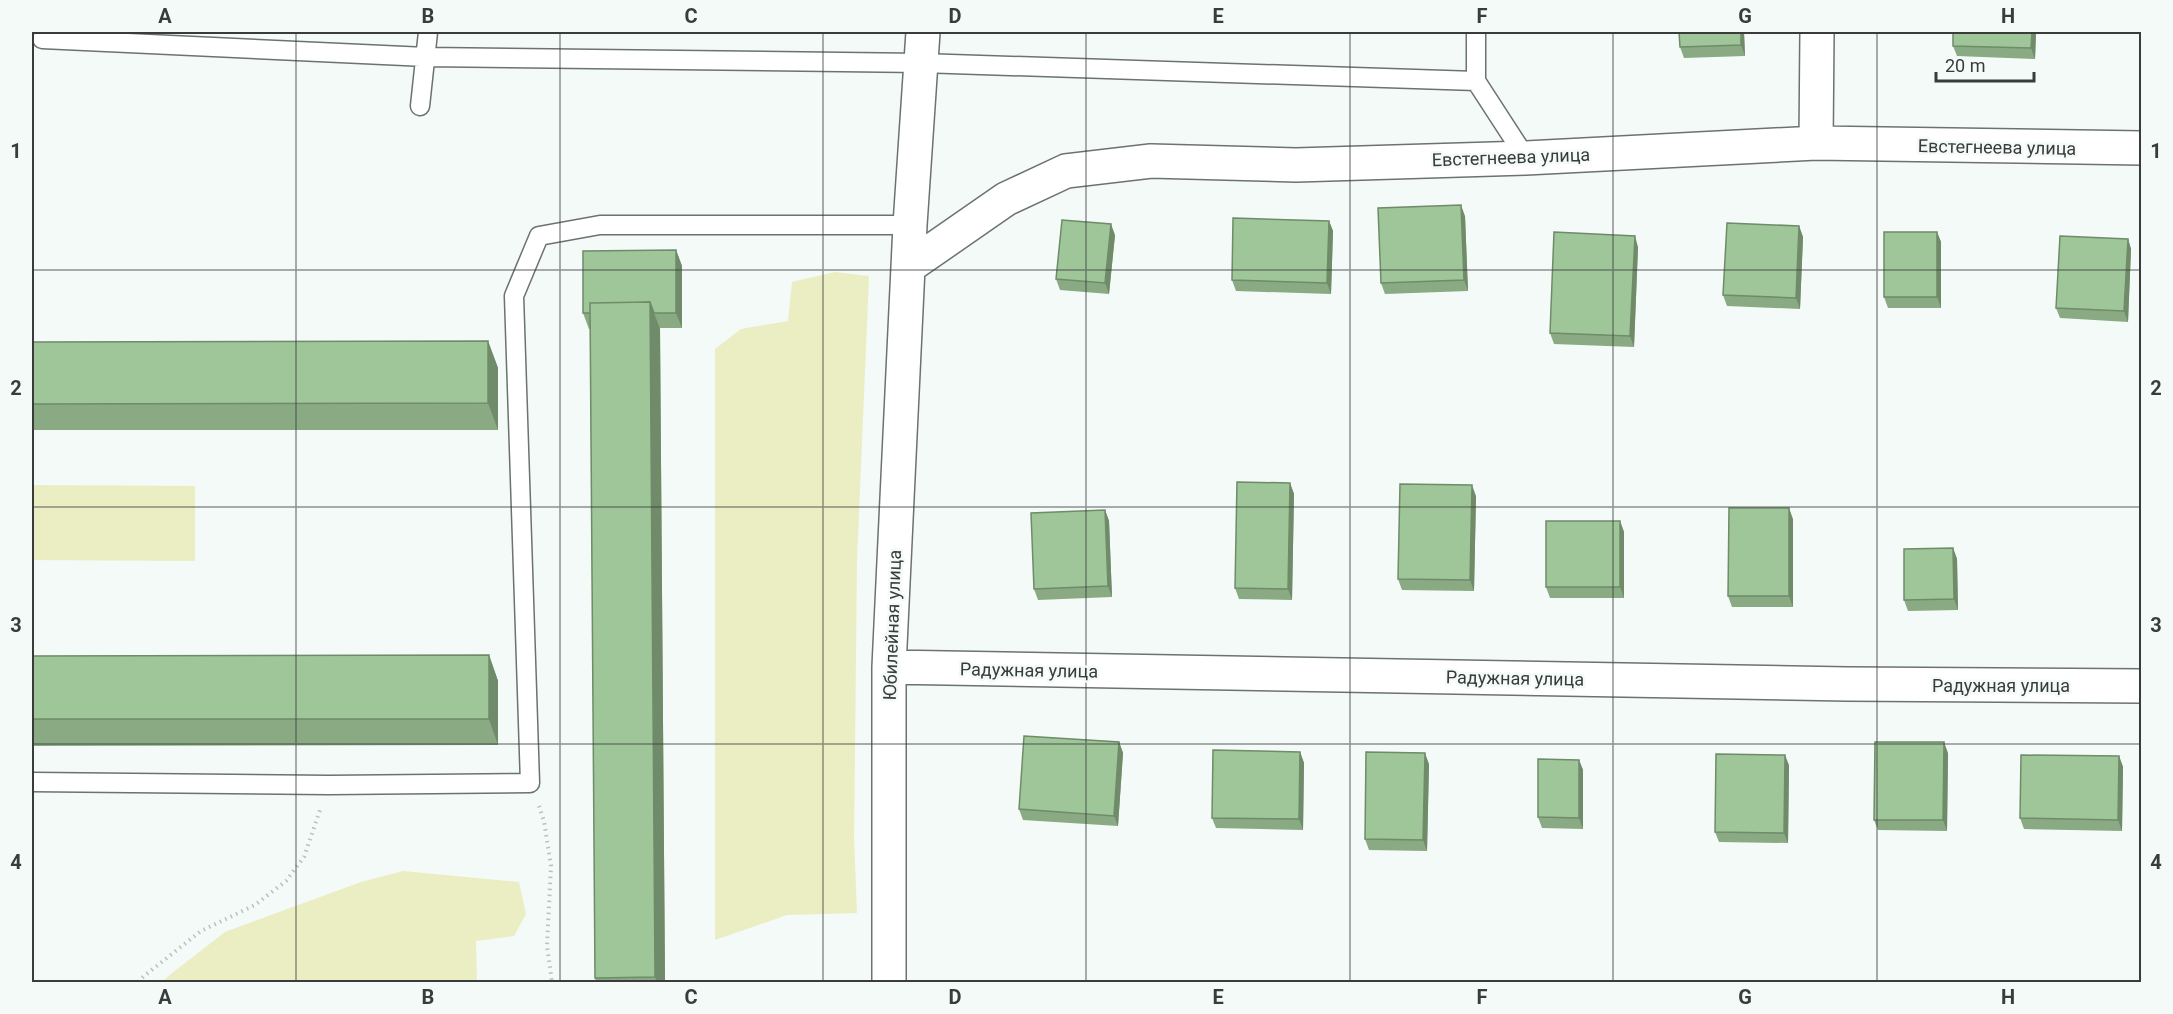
<svg xmlns="http://www.w3.org/2000/svg" width="2173" height="1014" viewBox="0 0 2173 1014" font-family="Roboto,sans-serif">
	<style>
		.green { fill: #ebedc2 }
		.lines { fill: none; stroke-linecap: round; stroke-linejoin: round }
		.service-casing { stroke: #6b726f; stroke-width: 21 }
		.minor-casing { stroke: #6b726f; stroke-width: 36 }
		.path { stroke: #bac0bd; stroke-width: 4; stroke-dasharray: 1.5 4.5; stroke-linecap: butt }
		.service { stroke: #fff; stroke-width: 18 }
		.minor { stroke: #fff; stroke-width: 33 }
		.wall { fill: #89aa83 }
		.shaded-wall { fill: #6f8b6a }
		.building { fill: #9fc698; stroke: #6f8b6a; stroke-width: 1.5 }
		.grid { fill: none; stroke: #393c3b; stroke-width: 1.5; stroke-opacity: 0.55 }
		.labels { text-anchor: middle; dominant-baseline: central; stroke-width: 5; stroke-linejoin: round; paint-order: stroke }
		.street-label { font-size: 18px; fill: #393c3b; stroke: #f3faf7 }
		.neatline { fill: none; stroke: #393c3b; stroke-width: 2 }
		.grid-label { font-size: 20px; text-anchor: middle; font-weight: bold; fill: #393c3b }
	</style>
	<rect width="100%" height="100%" fill="#f3faf7"/>
	<!-- green -->
	<path class="green" d="M835,272L869,276L857,560L854,839L857,913L787,915L715,940V349L741,329L788,321L792,282Z
		M32,485L195,486V561L32,560Z
		M403,871L519,882L526,914L514,936L476,941L477,982H163L167,977L225,932L361,882Z"/>
	<g class="lines">
		<!-- service casing -->
		<g class="service-casing">
			<path id="service" d="M1476,32V81L1526,158
				M42,39L426,57L921,63L1476,81
				M420,106L428,32
				M32,782L329,785L530,783L514,296L539,236L600,225H910"/>
		</g>
		<!-- minor casing -->
		<g class="minor-casing">
			<path id="minor" d="M1816,143L1817,32
				M908,267L1006,199L1066,171L1151,161L1296,165L1526,158L1816,143L2142,148
				M889,667L1847,684L2142,686
				M889,982V667L910,225L923,32"/>
		</g>
		<!-- path -->
		<path class="path" d="M539,806L544,821L551,866L547,946L552,982
			M138,982L144,976L201,931L255,905L286,881L304,857L320,810"/>
		<!-- service -->
		<use href="#service" class="service"/>
		<!-- minor -->
		<use href="#minor" class="minor"/>
	</g>
	<!-- wall -->
	<path class="wall" d="M1679,32H1744L1745,56L1684,58L1680,47Z
		M2036,32L2035,59L1957,56L1953,46Z
		M1465,216L1468,291L1385,294L1381,283Z
		M1329,221L1333,231L1331,294L1236,291L1232,280Z
		M1799,226L1803,237L1800,309L1727,306L1723,295Z
		M1937,232L1941,242V308H1888L1884,297Z
		M1115,235L1109,294L1060,290L1056,279Z
		M2128,239L2131,249L2128,322L2060,318L2056,308Z
		M1638,247L1634,347L1554,344L1550,333Z
		M676,250L682,266V328H660L665,982H596L595,978L590,329H589L583,313Z
		M488,341L498,368V430H32V342Z
		M1290,483L1294,494L1292,600L1239,599L1235,588Z
		M1476,496L1474,591L1402,590L1398,579Z
		M1105,510L1109,521L1112,597L1038,600L1034,589Z
		M1793,519V607H1732L1728,596Z
		M1620,521L1624,532V598H1550L1546,587Z
		M1953,548L1957,559L1958,610L1908,611L1904,600Z
		M489,655L498,681V745L32,746V656Z
		M1119,742L1123,753L1118,826L1023,820L1019,809Z
		M1300,752L1304,763L1303,830L1216,828L1212,818Z
		M1948,753L1947,831L1878,830L1874,820Z
		M2119,756L2123,767L2122,831L2024,829L2020,818Z
		M1579,760L1583,770V829L1542,828L1538,817Z
		M1429,764L1427,851L1369,850L1365,839Z
		M1789,765L1788,843L1719,842L1715,832Z"/>
	<!-- shaded-wall -->
	<path class="shaded-wall" d="M1741,32H1744L1745,56L1741,45Z
		M2032,32H2036L2035,59L2031,48Z
		M1461,205L1465,216L1468,291L1464,280Z
		M1329,221L1333,231L1331,294L1327,283Z
		M1111,224L1115,235L1109,294L1105,283Z
		M1799,226L1803,237L1800,309L1796,298Z
		M1937,232L1941,242V308L1937,297Z
		M1635,236L1638,247L1634,347L1630,336Z
		M2128,239L2131,249L2128,322L2124,311Z
		M676,250L682,266V328L676,313Z
		M650,302L660,329L665,982H657L655,977Z
		M488,341L498,368V430L488,403Z
		M1290,483L1294,494L1292,600L1288,589Z
		M1472,485L1476,496L1474,591L1470,580Z
		M1789,508L1793,519V607L1789,596Z
		M1105,510L1109,521L1112,597L1108,586Z
		M1620,521L1624,532V598L1620,587Z
		M1953,548L1957,559L1958,610L1954,599Z
		M489,655L498,681V745L489,719Z
		M1119,742L1123,753L1118,826L1114,816Z
		M1944,742L1948,753L1947,831L1943,820Z
		M1300,752L1304,763L1303,830L1299,819Z
		M1425,753L1429,764L1427,851L1423,840Z
		M1785,755L1789,765L1788,843L1784,833Z
		M2119,756L2123,767L2122,831L2118,820Z
		M1579,760L1583,770V829L1579,818Z"/>
	<!-- building -->
	<path class="building" d="M1679,32H1741V45L1680,47Z
		M1953,32H2032L2031,48L1953,46Z
		M1461,205L1464,280L1381,283L1378,208Z
		M1233,218L1329,221L1327,283L1232,280Z
		M1062,220L1111,224L1105,283L1056,279Z
		M1727,223L1799,226L1796,298L1723,295Z
		M1554,232L1635,236L1630,336L1550,333Z
		M1884,232H1937V297H1884Z
		M2060,236L2128,239L2124,311L2056,308Z
		M676,250V313H654L650,302L590,303V313H583V251Z
		M650,302L655,977L595,978L590,303Z
		M488,341V403L32,404V342Z
		M1237,482L1290,483L1288,589L1235,588Z
		M1400,484L1472,485L1470,580L1398,579Z
		M1729,508H1789V596H1728Z
		M1105,510L1108,586L1034,589L1031,513Z
		M1546,521H1620V587H1546Z
		M1953,548L1954,599L1904,600V549Z
		M489,655V719H32V656Z
		M1024,736L1119,742L1114,816L1019,809Z
		M1875,742H1944L1943,820H1874Z
		M1213,750L1300,752L1299,819L1212,818Z
		M1366,752L1425,753L1423,840L1365,839Z
		M1716,754L1785,755L1784,833L1715,832Z
		M2021,755L2119,756L2118,820L2020,818Z
		M1538,759L1579,760V818L1538,817Z"/>
	<!-- grid -->
	<path class="grid" d="M296,32V982M560,32V982M823,32V982M1086,32V982M1350,32V982M1613,32V982M1877,32V982M32,270H2142M32,507H2142M32,744H2142"/>
	<g class="labels">
		<!-- street labels -->
		<g class="street-label">
			<text transform="translate(1997 147) rotate(1)">Евстегнеева улица</text>
			<text transform="translate(1511 157) rotate(-2)">Евстегнеева улица</text>
			<text transform="translate(892 625) rotate(-88)">Юбилейная улица</text>
			<text transform="translate(1029 670) rotate(1)">Радужная улица</text>
			<text transform="translate(1515 678) rotate(1)">Радужная улица</text>
			<text x="2001" y="685">Радужная улица</text>
		</g>
	</g>
	<!-- border -->
	<rect width="2173" height="1014" fill="none" stroke="#f3faf7" stroke-width="66"/>
	<!-- scale -->
	<path d="M1936 72v9h98v-9" fill="none" stroke="#393c3b" stroke-width="3"/>
	<text x="1945" y="72" font-size="18" fill="#393c3b" stroke="#f3faf7" stroke-width="4.5" paint-order="stroke">20 m</text>
	<rect x="33" y="33" width="2107" height="948" class="neatline"/>
	<g class="grid-label">
		<text x="165" y="23">A</text>
		<text x="428" y="23">B</text>
		<text x="691" y="23">C</text>
		<text x="955" y="23">D</text>
		<text x="1218" y="23">E</text>
		<text x="1482" y="23">F</text>
		<text x="1745" y="23">G</text>
		<text x="2008" y="23">H</text>
		<text x="16" y="158">1</text>
		<text x="2156" y="158">1</text>
		<text x="16" y="395">2</text>
		<text x="2156" y="395">2</text>
		<text x="16" y="632">3</text>
		<text x="2156" y="632">3</text>
		<text x="16" y="869">4</text>
		<text x="2156" y="869">4</text>
		<text x="165" y="1004">A</text>
		<text x="428" y="1004">B</text>
		<text x="691" y="1004">C</text>
		<text x="955" y="1004">D</text>
		<text x="1218" y="1004">E</text>
		<text x="1482" y="1004">F</text>
		<text x="1745" y="1004">G</text>
		<text x="2008" y="1004">H</text>
	</g>
</svg>
